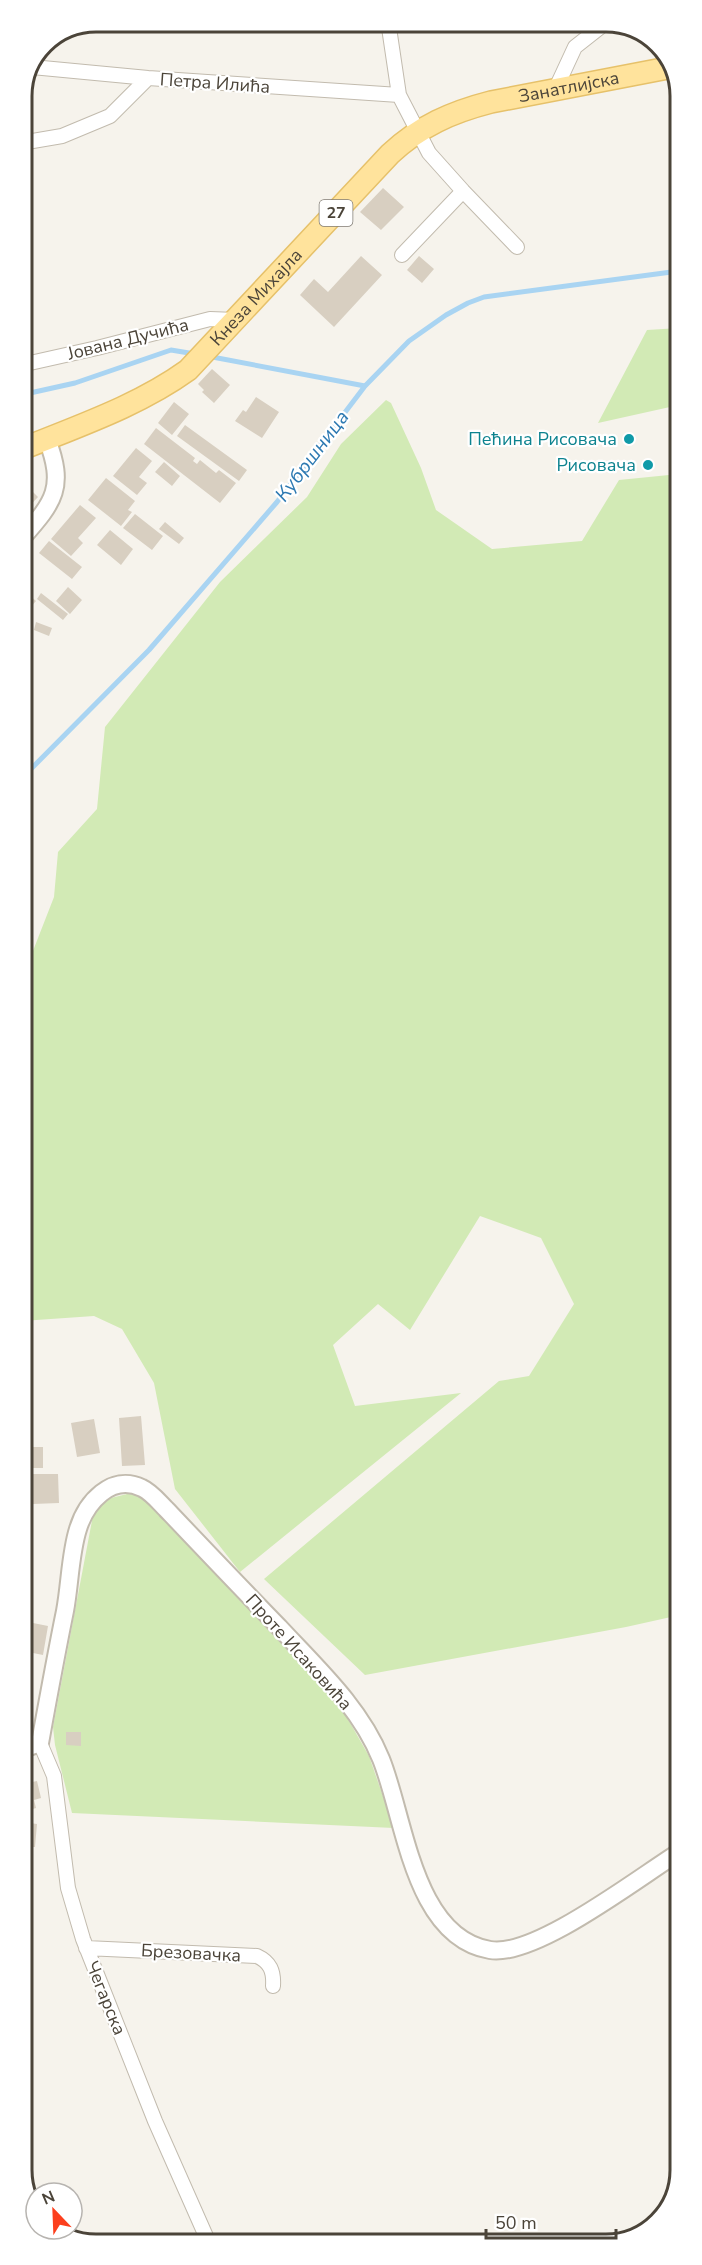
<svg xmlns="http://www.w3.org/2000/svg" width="702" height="2265" viewBox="0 0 702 2265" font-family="'Nunito Sans',sans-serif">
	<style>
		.green { fill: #d2eab5 }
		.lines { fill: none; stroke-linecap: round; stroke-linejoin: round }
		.stream { stroke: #a9d4f2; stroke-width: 5 }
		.building { fill: #d8cfc1 }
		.minor-casing { stroke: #c2bbae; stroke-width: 16 }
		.tertiary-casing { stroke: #c2bbae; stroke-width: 20 }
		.primary-casing { stroke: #e6c16a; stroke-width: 24 }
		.minor { stroke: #fff; stroke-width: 14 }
		.tertiary { stroke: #fff; stroke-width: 16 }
		.primary { stroke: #ffe39c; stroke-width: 21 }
		.culture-dot { fill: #0f9aa8; stroke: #fff; stroke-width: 2 }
		.labels { text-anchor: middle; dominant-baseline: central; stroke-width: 4.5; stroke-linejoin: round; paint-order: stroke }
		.shield { fill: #fff; stroke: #817c74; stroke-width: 1.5 }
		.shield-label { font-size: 16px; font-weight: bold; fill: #4b4439 }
		.street-label { font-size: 18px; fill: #4b4439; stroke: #fff }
		.culture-label { font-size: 18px; fill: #0d838f; stroke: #fff; text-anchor: end }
		.water-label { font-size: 20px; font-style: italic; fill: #2e7ab2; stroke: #fff }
		.rim { fill: none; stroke: #4b4439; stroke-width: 3 }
	</style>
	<rect width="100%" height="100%" fill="#f6f3ec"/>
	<!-- green -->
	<path class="green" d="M679,328V405L598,423L647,330Z
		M386,400L391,403L421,468L436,510L492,549L582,541L619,480L679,474L680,1615L626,1627L365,1675L264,1579L499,1381L529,1376L574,1304L541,1238L480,1216L410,1330L378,1304L333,1345L355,1406L461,1393L240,1572L175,1489L154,1383L122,1329L94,1316L22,1321V979L54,897L58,852L97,809L105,727L220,582L307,497L341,444Z
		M131,1493L152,1504L333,1693L369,1756L394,1828L72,1813L55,1745L53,1727L94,1510L111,1498Z"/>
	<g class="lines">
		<!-- stream -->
		<path class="stream" d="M207,356L365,386
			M21,395L75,383L171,350L195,354
			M22,778L149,650L277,502L365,386L409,341L446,315L468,303L484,297L679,271"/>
	</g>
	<!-- building -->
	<path class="building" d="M383,188L404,207L381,230L360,212Z
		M361,256L382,275L334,327L300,295L314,279L328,292Z
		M419,256L434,269L422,283L407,270Z
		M212,369L230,385L214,403L202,392L204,390L198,384Z
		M256,397L279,412L262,438L235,421L243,410L246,412Z
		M174,402L189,414L172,435L158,423Z
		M185,425L247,470L239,481L177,436Z
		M156,428L195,458L193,461L197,464L200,460L216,473L219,470L236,483L220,503L144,444Z
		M136,448L152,461L139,477L147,483L137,495L113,476Z
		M164,462L180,476L172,486L155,472Z
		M106,478L135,501L128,510L132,512L121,526L88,500Z
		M22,481L38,497L22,514Z
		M80,505L96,518L78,538L83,543L71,556L51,539Z
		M135,514L163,536L152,550L123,528Z
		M165,522L184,538L179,544L159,529Z
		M110,530L133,549L121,565L97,545Z
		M49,541L82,567L72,579L39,553Z
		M68,587L82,600L70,614L56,601Z
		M22,589L36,601L29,609L22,603Z
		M41,593L68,614L63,620L37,599Z
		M22,607L29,611L26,614L32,618L28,625L22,622Z
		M36,622L52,628L49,636L34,630Z
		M141,1416L145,1465L122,1466L119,1418Z
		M94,1419L100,1453L77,1457L71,1423Z
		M23,1447H43V1468H23Z
		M33,1474H58L59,1503L33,1504Z
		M23,1621L48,1626L43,1655L23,1651Z
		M23,1654L33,1655L28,1682L23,1681Z
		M23,1701H26L32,1706L29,1720L23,1726Z
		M66,1732H81V1746L66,1745Z
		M37,1781L41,1798L34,1800L36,1808L23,1812V1784Z
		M23,1822L37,1824L35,1847H23Z"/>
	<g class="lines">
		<!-- minor casing -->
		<g class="minor-casing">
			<path id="minor" d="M388,21L399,95L429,153L463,191L517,247
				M32,67L148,78L399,95
				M556,88L575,47L608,21
				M21,143L62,136L110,116L148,78
				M402,255L463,191
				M21,365L97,348L210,319L236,320
				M40,1743L54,1776L68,1888L83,1939L155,2121L209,2243
				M86,1948L257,1956C270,1962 274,1971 273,1986"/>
		</g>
		<!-- tertiary casing -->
		<g class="tertiary-casing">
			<path id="tertiary" d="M22,538C55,501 65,487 47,439
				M23,1749L40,1743C48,1699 56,1655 65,1611C70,1585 70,1554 78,1529C86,1503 111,1473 142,1488C151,1492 159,1502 166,1509C204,1549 241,1588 279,1627C317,1668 360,1707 381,1759C405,1818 413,1937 490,1950C535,1958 639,1877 681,1851"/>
		</g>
		<!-- primary casing -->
		<g class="primary-casing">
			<g id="primary">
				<path id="s1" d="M22,449C78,426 138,406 188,370L390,154C420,126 452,112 491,102L673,67"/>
			</g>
		</g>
		<!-- minor -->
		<use href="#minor" class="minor"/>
		<!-- tertiary -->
		<use href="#tertiary" class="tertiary"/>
		<!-- primary -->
		<use href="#primary" class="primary"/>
	</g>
	<!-- markers -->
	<g class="culture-dot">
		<circle cx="629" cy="439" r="6"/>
		<circle cx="648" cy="465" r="6"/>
	</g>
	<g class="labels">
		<!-- shield labels -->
		<rect class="shield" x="319.5" y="200" width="33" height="26" rx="4.5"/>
		<g class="shield-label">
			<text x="336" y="213">27</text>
		</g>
		<!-- street labels -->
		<g class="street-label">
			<text transform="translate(215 83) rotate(4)">Петра Илића</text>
			<text stroke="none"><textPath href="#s1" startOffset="674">Занатлијска</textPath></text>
			<text stroke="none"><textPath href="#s1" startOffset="284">Кнеза Михајла</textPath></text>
			<text transform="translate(128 339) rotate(-14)">Јована Дучића</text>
			<text transform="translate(299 1652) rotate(48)">Проте Исаковића</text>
			<text transform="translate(191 1953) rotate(3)">Брезовачка</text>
			<text transform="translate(106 1998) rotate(68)">Чегарска</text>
		</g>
		<!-- culture labels -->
		<g class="culture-label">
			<text x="617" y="439">Пећина Рисовача</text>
			<text x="636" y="465">Рисовача</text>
		</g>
		<!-- water labels -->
		<g class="water-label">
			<text transform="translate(312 456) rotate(-53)">Кубршница</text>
		</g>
	</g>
	<!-- crop -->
	<path d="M0 0H702V2265H0ZM96 32H606A64 64 0 0 1 670 96V2170A64 64 0 0 1 606 2234H96A64 64 0 0 1 32 2170V96A64 64 0 0 1 96 32Z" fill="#fff" fill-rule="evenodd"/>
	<path class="rim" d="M96 32H606A64 64 0 0 1 670 96V2170A64 64 0 0 1 606 2234H96A64 64 0 0 1 32 2170V96A64 64 0 0 1 96 32Z"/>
	<!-- north arrow -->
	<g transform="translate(54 2211) rotate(337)"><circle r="28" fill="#ffffff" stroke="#b7b4b0" stroke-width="1.5"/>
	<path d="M0-4.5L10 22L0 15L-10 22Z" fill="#fc3f1d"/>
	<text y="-9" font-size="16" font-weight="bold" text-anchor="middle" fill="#4b4439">N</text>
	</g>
	<!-- scale -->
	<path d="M486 2229v9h130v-9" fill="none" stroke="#4b4439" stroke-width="3"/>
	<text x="495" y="2229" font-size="18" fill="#4b4439" stroke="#ffffff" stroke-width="4.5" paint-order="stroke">50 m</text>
</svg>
